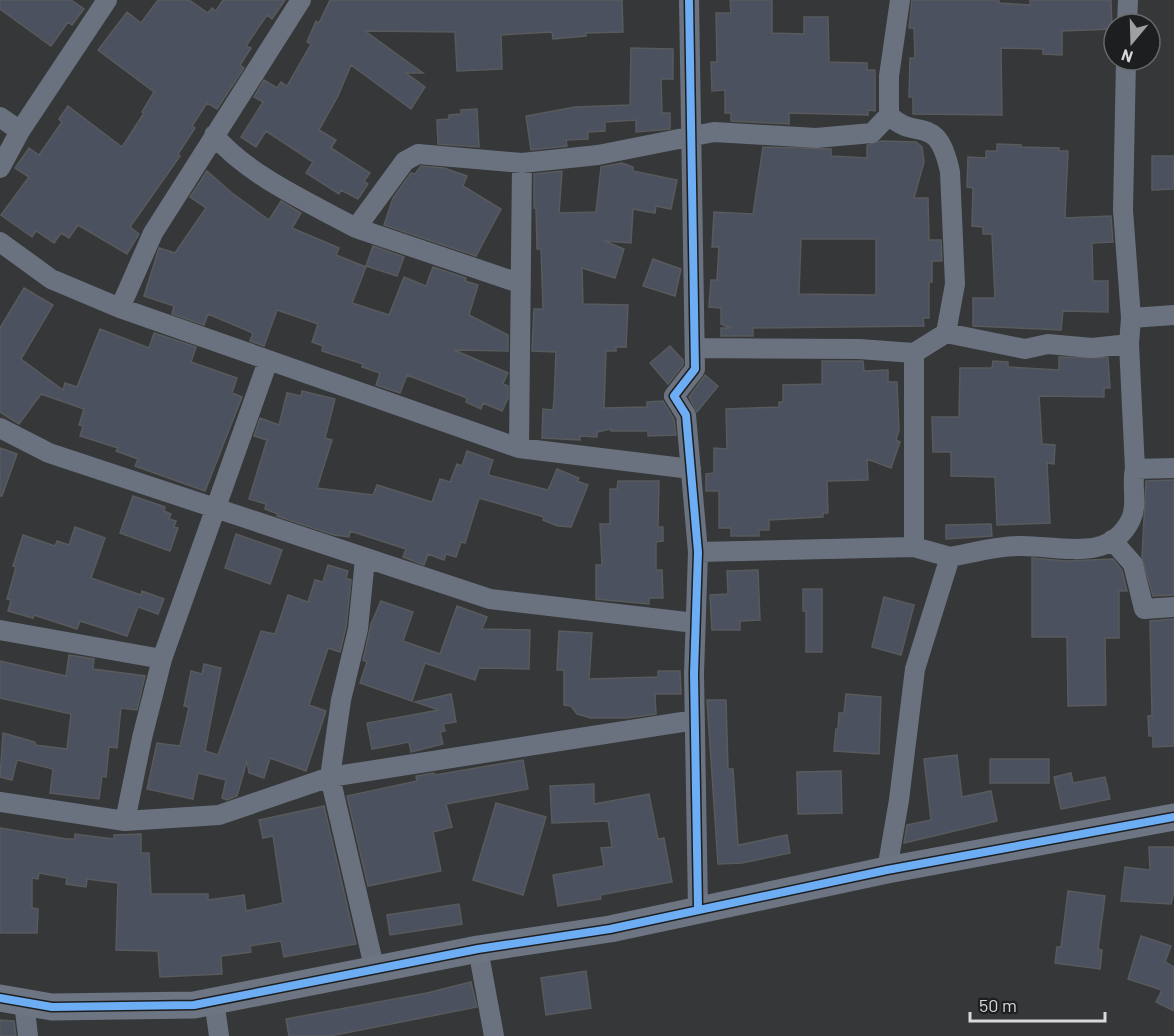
<svg xmlns="http://www.w3.org/2000/svg" width="1174" height="1036" viewBox="0 0 1174 1036" font-family="Barlow,sans-serif">
	<style>
		.building { fill: #4b515f; stroke: #585a5c; stroke-width: 1.5; fill-rule: evenodd }
		.lines { fill: none; stroke-linecap: round; stroke-linejoin: round }
		.street { stroke: #6b727f; stroke-width: 20 }
		.secondary { stroke: #6d7482; stroke-width: 27 }
		.cycleway-casing { stroke: #1d1e20; stroke-width: 11 }
		.cycleway { stroke: #6dadf4; stroke-width: 8 }
	</style>
	<rect width="100%" height="100%" fill="#353739"/>
	<!-- building -->
	<path class="building" d="M0,0H71L84,9L72,25L68,22L51,46L0,9Z
		M158,0H189L208,13L212,8L216,11L223,0H285L272,19L267,15L246,46L251,48L240,65L244,68L217,109L207,103L192,126L195,128L178,154L180,156L130,227L139,234L127,254L78,225L69,238L61,233L54,243L36,231L32,237L1,215L29,177L15,168L29,148L39,155L62,122L59,119L68,106L122,147L144,113L142,112L154,92L98,50L127,12L141,23Z
		M330,0H622L623,32L586,33V36L553,39L552,32L501,35L502,69L457,71L455,32L365,31L423,73H406L425,87L411,109L351,65L338,96L319,130L336,140L331,148L370,173L364,181L368,184L358,199L341,190L339,194L306,173L313,162L266,131L256,147L241,137L263,102L254,97L264,80L277,88L281,82L287,86L311,44L307,42L316,21L319,23Z
		M730,0H772V33L804,34V17H828L829,62L867,63V70H875V111L868,110V115L789,113V124L731,121V113H725V90L712,91L711,62H717L716,13H731Z
		M912,0H999V3L1030,5V0H1111L1112,29L1062,31V55L1043,54V49L1001,48L1002,115L913,114V97H909L910,58H915L914,28H909Z
		M631,48L673,49V79H661L662,113H670V129L636,132V120L605,122V131L588,132V139L566,140L567,146L531,150L526,116L575,107L630,105Z
		M477,109L479,147L438,144L437,120L449,119V115L461,114V110Z
		M881,141L916,142L922,147L924,162L914,198H928L929,240H941L942,261H932V282H929V318H923L924,326L753,328V336H721V328H731L721,324V308L709,307L711,280H717L719,247H712L714,212L753,214L763,147L831,149V156L867,158V145ZM801,239H876V295L799,294Z
		M997,144L1021,145L1020,147L1059,148V151H1068L1065,218L1111,216L1113,242L1092,243L1093,281H1108V312L1063,311L1061,330L973,326V298H995L992,234H983V227L972,226L973,188L967,187L968,157L986,158V151H997Z
		M1152,156H1174V189L1152,190Z
		M622,163L633,167V171L677,180L671,209L656,206L655,213L633,209L631,243L604,241L624,249L615,278L582,268L583,304L628,305L626,347H616V351H606L604,408L647,407V402L663,401L674,419L676,435L648,436V431H611V429L597,432V437L580,436V440L542,438L543,409L553,410L554,401L556,352L532,351L534,309H543L541,249H537L536,208H534V174L562,171L559,213L596,212L601,167Z
		M421,166L444,168L467,176L463,186L501,209L476,256L384,225L393,198L411,173L415,174Z
		M207,171L232,193L269,220L281,201L301,213L292,228L339,248L336,255L366,267L352,303L389,315L404,277L426,286L433,267L466,278L465,281L478,285L469,315L508,335V351L454,350L508,373L503,384L508,386V398L502,411L483,403L481,409L466,402L467,398L407,375L400,393L376,385L380,373L362,367L363,364L322,351L323,346L312,342L318,324L277,310L264,346L250,341L253,333L208,314L204,325L172,314L174,306L144,296L159,248L175,253L206,208L190,197Z
		M373,246L404,257L397,276L366,266Z
		M653,259L681,269L675,296L643,286Z
		M24,288L53,305L21,359L63,390L65,383L77,387L100,329L149,348L154,333L196,347L191,362L237,378L232,393L242,397L205,491L135,466L138,459L116,451L118,448L80,436L83,426L79,425L84,409L41,394L19,424L0,412V328Z
		M670,346L683,360V365L668,384L650,363Z
		M1059,357L1108,358L1110,388H1104V397L1039,396L1042,444L1055,445L1054,464L1047,463L1050,523L997,525L995,477L951,476V452H933L932,417H959L960,368H992L993,361L1008,362V367L1059,370Z
		M822,361H863L864,371L888,370V382H897L899,430L896,440L900,442L891,468L867,459L868,480L827,481L828,513H823V517L769,520V530H759V536H731V528H719V491H706V474L714,473V448L727,449L726,409L779,407V402H783V385L822,384Z
		M705,375L718,386L697,412L689,397Z
		M302,391L335,399L325,438L332,440L317,488L373,495L377,485L432,502L440,479L450,482L457,464L462,466L467,451L493,460L488,475L548,490L557,469L579,478L577,481L588,485L571,527L558,526L543,520L544,517L479,498L465,543L461,542L456,557L446,554L444,560L428,554L424,565L403,557L406,549L350,531L349,537L334,535L277,516L278,514L265,509L266,504L249,499L267,440L254,436L260,418L279,425L287,393L301,396Z
		M0,448L17,454L2,496H0Z
		M1174,480V595L1153,596L1142,557L1146,481Z
		M618,481H659L658,527H663V541L656,542V570H662L663,598H649V604L596,599V565H602L600,524H610V489H617Z
		M133,496L165,507L164,511L171,514L169,519L176,521L174,527L178,528L170,551L120,533Z
		M991,524L992,536L946,539V525Z
		M75,527L105,538L91,578L141,595L142,591L164,599L158,614L138,607L127,636L80,621L77,629L34,615L33,618L8,611L11,600L7,599L16,567L13,566L23,535L55,546L57,541L69,545Z
		M236,534L282,550L270,584L225,568Z
		M1032,558L1066,561L1113,559L1122,570L1127,591H1119V638H1105L1106,705L1068,706L1067,637H1032Z
		M328,565L348,571L346,578L351,580L346,627L340,652L328,648L309,705L326,711L306,771L270,758L264,778L249,773L247,761L237,796L227,800L222,798L226,780L198,773L193,799L147,789L157,743L180,746L189,707L184,706L191,671L202,674L204,664L221,668L205,751L218,755L261,631L275,634L288,595L308,602L315,580L323,582Z
		M758,570L760,620L740,621V630H712L710,595L728,594L727,571Z
		M803,589H822V652H806V611H803Z
		M884,597L914,605L901,655L872,647Z
		M381,601L413,612L403,641L440,654L457,606L487,617L482,629L530,630L529,669L479,668L475,680L425,663L412,701L360,683L367,662L363,660L371,624Z
		M1174,619V746L1153,747V736H1149L1148,716H1152L1150,621Z
		M559,631L592,633L589,679L658,677V671H680L681,694H655L656,714L627,718H591L577,714L571,706L564,705V670H557Z
		M69,655L94,659L93,669L145,676L137,710L121,708L117,748L109,747L106,777L102,776L99,799L50,793L53,769L17,760L12,780L0,777L3,733L35,742V745L67,749L71,714L0,698V661L66,676Z
		M451,694L456,722L443,724L445,731L440,732L443,744L411,752L409,742L372,749L367,723L439,710L415,702Z
		M846,694L881,697L879,754L834,751L836,729H838L839,713H844Z
		M707,700H726L728,769H733L738,845L787,835L790,853L742,863L718,864Z
		M957,755L962,797L991,791L997,821L904,843L907,825L931,820L924,759Z
		M990,759H1049V783H990Z
		M523,760L528,789L446,804L452,827L433,832L441,871L368,886L347,796L417,781L416,776L434,773L435,775Z
		M841,771L842,813L798,814L797,772Z
		M1071,773L1073,783L1105,777L1110,799L1061,809L1054,777Z
		M594,784V804L649,794L658,839L664,838L672,882L600,895L601,899L558,906L553,875L604,866L601,848L612,847L608,821L552,823L550,786Z
		M496,803L546,817L523,895L473,880Z
		M324,806L356,944L284,957L281,941L250,946L251,952L221,956L222,974L160,977L158,951L116,950L118,883L87,879L86,887L66,884L67,878L39,873L38,879L32,878V908L38,909L37,933H0V828L67,839H75V834L114,839V835L141,834V853H149L151,894H208V900L244,895L246,911L283,903L273,836L263,838L259,820Z
		M1149,847H1174V892L1171,904L1121,901L1125,867L1150,870Z
		M1068,891L1105,896L1098,949L1102,950L1100,969L1055,963L1057,947H1061Z
		M459,904L462,924L390,935L387,915Z
		M1141,936L1171,946L1165,962L1174,967V1011L1156,1002L1162,990L1128,979Z
		M586,971L591,1008L546,1015L541,978Z
		M471,982L477,1007L330,1036H289L286,1019L427,993Z
		M0,1020L14,1021L16,1036H0Z"/>
	<g class="lines">
		<!-- street -->
		<path class="street" d="M689,0L695,369L674,396L686,415L698,552L694,674L698,908
			M900,0L889,76V115C916,143 937,110 950,172L955,284L946,333
			M1127,24L1128,0
			M0,117L20,131
			M214,135C247,175 310,203 356,228L405,161L418,154L522,163L598,155L714,132L816,138L872,133L889,115
			M0,168L20,131L107,0
			M356,228L519,283
			M0,242L51,279L120,308L519,448L691,469
			M120,308L153,233L301,0
			M1131,318L1174,315
			M695,348L859,349L914,353
			M0,428L49,453L490,599L695,623
			M519,448L522,163
			M1135,469L1174,468
			M1112,540L1133,564L1144,609L1174,607
			M698,552L914,547
			M950,557C972,553 996,546 1019,546C1058,545 1110,564 1131,519C1138,505 1131,484 1135,469L1129,344L1131,318L1123,210L1126,60
			M365,559L358,629L341,700L330,777L375,971
			M0,630L162,659
			M0,802L125,821L219,815L330,777L695,720
			M125,821L142,738L162,659L268,361
			M887,870L899,800L915,669L950,557L914,547V353L946,333L1025,349L1048,344L1092,348L1129,344
			M478,949L494,1036
			M214,1000L219,1036
			M24,1002L28,1036"/>
		<!-- secondary -->
		<path class="secondary" d="M0,998L52,1007L194,1005L478,949L610,929L887,870L1174,817"/>
		<!-- cycleway casing -->
		<g class="cycleway-casing">
			<path id="cycleway" d="M689,0L695,369L674,396L686,415L698,552L694,674L698,908
				M0,998L52,1007L194,1005L478,949L610,929L887,870L1174,817"/>
		</g>
		<!-- cycleway -->
		<use href="#cycleway" class="cycleway"/>
	</g>
	<!-- north arrow -->
	<g transform="translate(1132 42) rotate(199)"><circle r="28" fill="#1d1e20" stroke="#67696b" stroke-width="1.5"/>
	<path d="M0-4.5L10 22L0 15L-10 22Z" fill="#9ea0a2"/>
	<text y="-9" font-size="16" font-weight="bold" text-anchor="middle" fill="#d7d9db">N</text>
	</g>
	<!-- scale -->
	<path d="M970 1012v9h135v-9" fill="none" stroke="#d7d9db" stroke-width="3"/>
	<text x="979" y="1012" font-size="18" fill="#d7d9db" stroke="#1d1e20" stroke-width="4.5" paint-order="stroke">50 m</text>
</svg>
